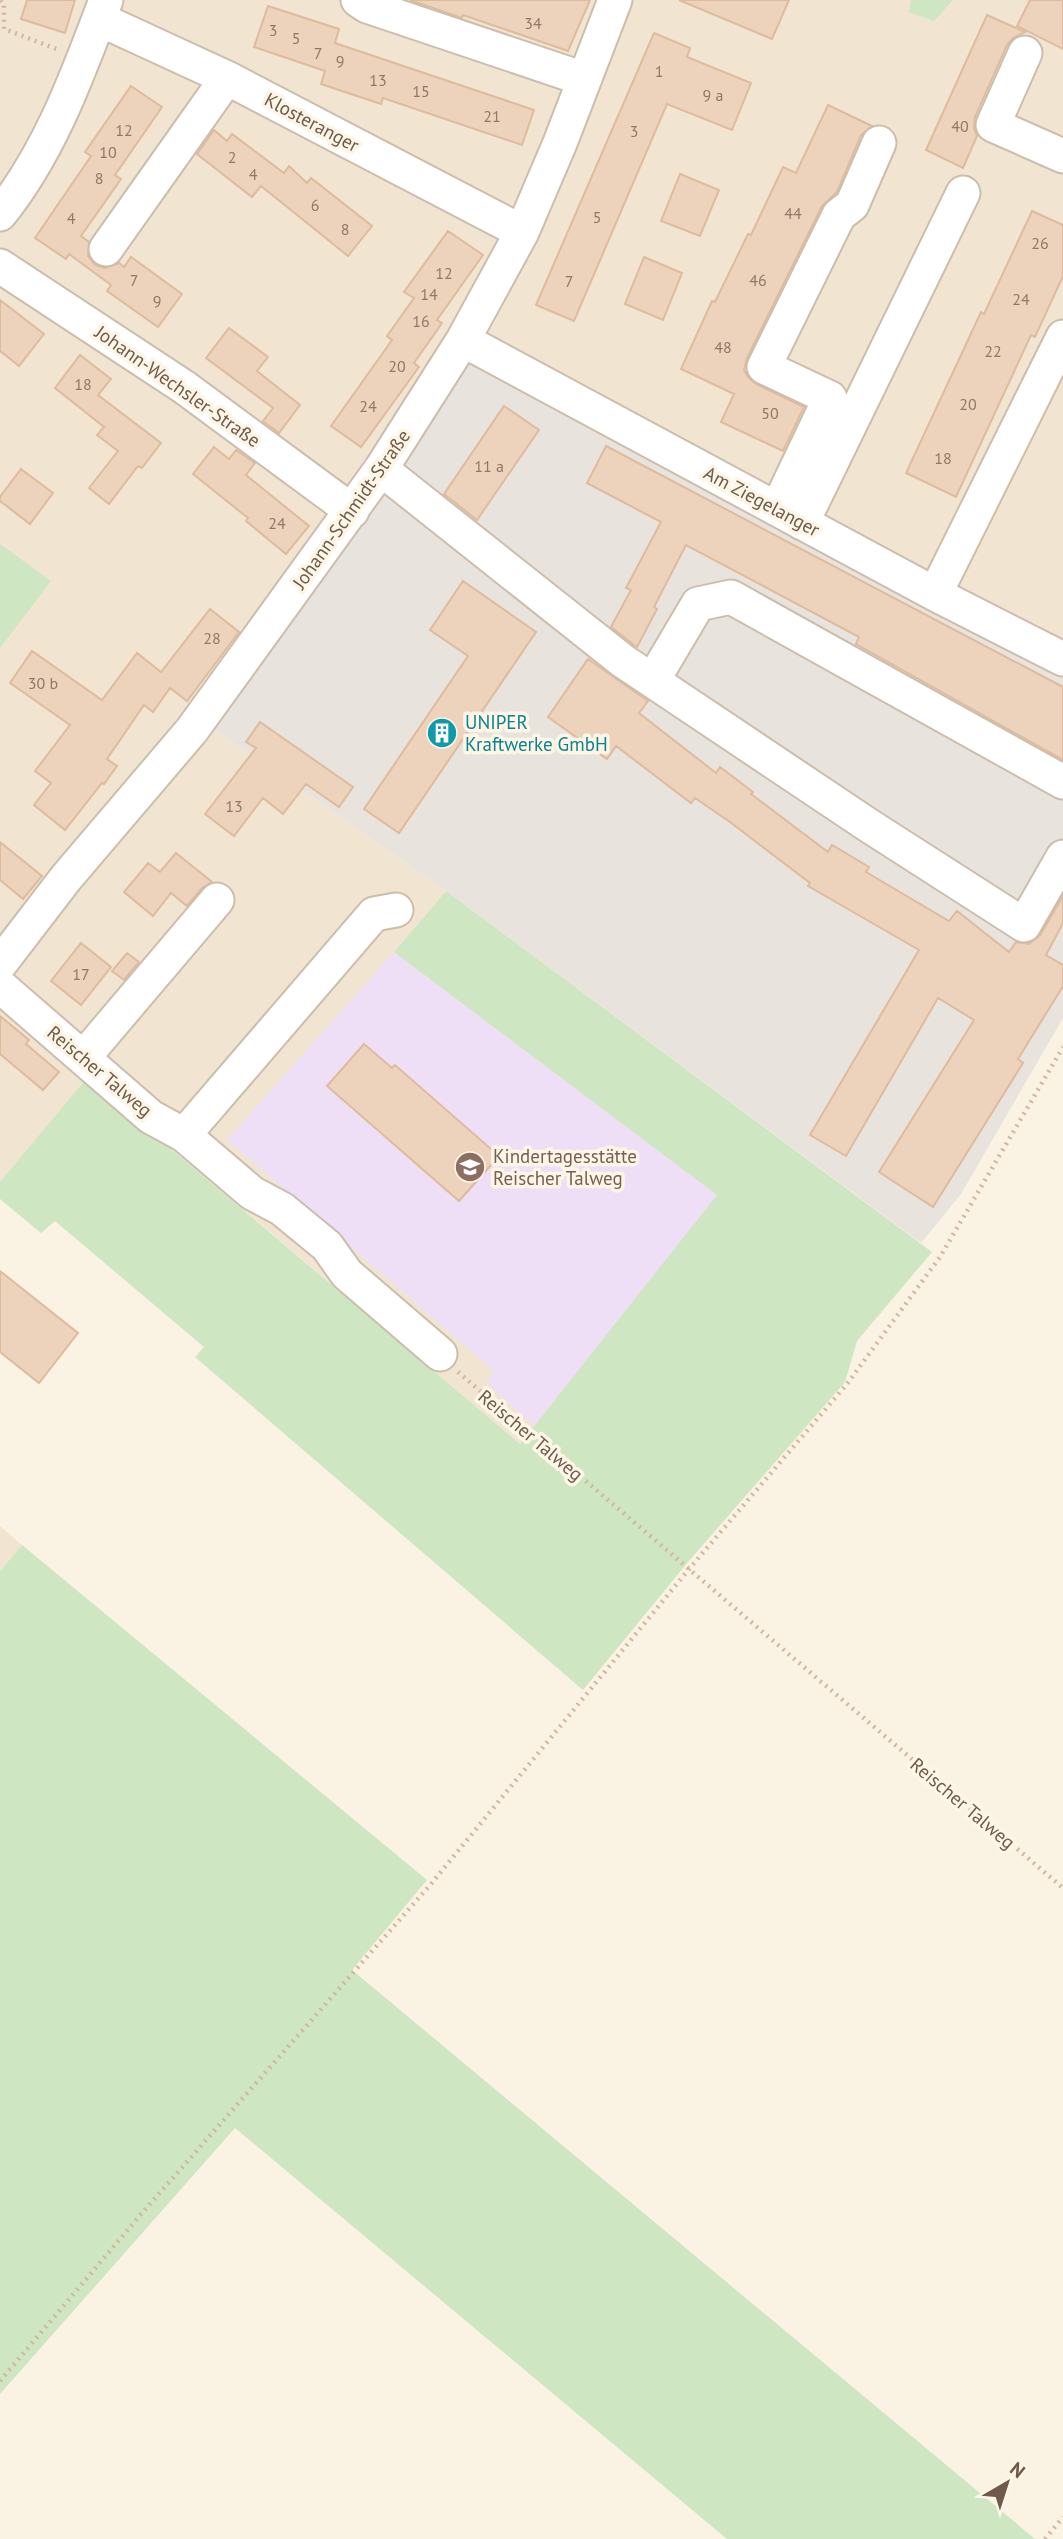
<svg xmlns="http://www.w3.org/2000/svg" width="1063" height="2539" viewBox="0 0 1063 2539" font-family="'PT Sans',sans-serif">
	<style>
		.residential { fill: #f1e5d1 }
		.industrial { fill: #e9e3dd }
		.education { fill: #efdff6 }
		.green { fill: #cee6c2 }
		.building { fill: #edd3bc; stroke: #debb9d; stroke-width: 2 }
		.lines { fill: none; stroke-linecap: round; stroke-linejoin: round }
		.minor-casing { stroke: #ccbdac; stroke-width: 37 }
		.path { stroke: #d1b79f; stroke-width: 4.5; stroke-dasharray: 2 5; stroke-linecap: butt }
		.minor { stroke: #fff; stroke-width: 33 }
		.labels { text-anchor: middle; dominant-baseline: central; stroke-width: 7; stroke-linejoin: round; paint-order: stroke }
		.number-label { font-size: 16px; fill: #8e7867 }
		.street-label { font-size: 19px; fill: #6f5a4b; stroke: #fdf6e7 }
		.culture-label { font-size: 19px; fill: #0d838f; stroke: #fdf6e7; text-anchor: start }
		.education-label { font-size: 19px; fill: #785e54; stroke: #fdf6e7; text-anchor: start }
	</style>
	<rect width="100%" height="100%" fill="#faf2e2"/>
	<!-- residential -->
	<path class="residential" d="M0,0H1063V674L351,504L0,258Z
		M0,275L346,513L0,935Z
		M210,726L446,891L394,952L718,1195L520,1444L88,1078L0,1182V981Z
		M0,1526L22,1545L0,1571Z"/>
	<!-- industrial -->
	<path class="industrial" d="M464,344L1063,674V1018L961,1194L921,1243L446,891L210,726Z"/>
	<!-- education -->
	<path class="education" d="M394,952L718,1195L534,1426L487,1383L493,1370L227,1140Z"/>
	<!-- green -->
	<path class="green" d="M911,0H953L934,21L909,12Z
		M0,544L51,581L0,648Z
		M446,891L932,1252L857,1341L845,1382L688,1562L583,1690L195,1357L204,1347L55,1221L41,1233L0,1199V1182L87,1078L520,1444L717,1195L394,952Z
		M22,1545L427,1880L352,1970L1035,2539H727L235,2128L0,2394V1571Z"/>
	<!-- building -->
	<path class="building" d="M27,0H75L65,33L21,19Z
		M410,0H590L568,51L463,15L462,18Z
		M679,0H789L772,39Z
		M1030,0H1063V49L1017,26Z
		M268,6L339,29L335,43L534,110L522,145L383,98L381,104L321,84L325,71L254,47Z
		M987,15L1025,32L1013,38L1007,45L975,117L974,128L977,136L963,168L926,150Z
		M654,33L690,48L687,57L751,83L732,130L667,104L574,321L536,305Z
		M131,86L162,107L115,175L121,179L81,236L89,242L88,256L95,265L105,268L119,263L124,267L131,257L182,294L158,327L107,291L111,285L69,254L66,259L35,238L91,156L85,152Z
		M828,105L872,126L861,135L837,192L822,206L747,358L744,370L749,378L756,384L804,407L783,451L721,422L734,394L681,369L712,301L715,302L748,234L751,235L783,167L796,173Z
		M214,130L227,141L232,134L284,173L289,166L307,183L311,178L372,226L348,256L261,186L252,197L197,154Z
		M680,174L719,190L700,236L661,221Z
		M1032,211L1063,225V276L1035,337L1031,335L956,497L906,473L981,312L984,314Z
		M448,231L483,255L437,320L442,323L414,363L419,367L361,447L331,426L392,340L387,336L414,298L404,292Z
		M644,257L682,273L663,320L625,304Z
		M0,300L44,334L19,366L0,351Z
		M229,328L268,357L257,371L300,405L279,433L263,421L273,408L206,358Z
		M80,355L111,379L98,395L161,443L142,468L138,466L109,504L89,488L118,451L97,435L104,427L55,388Z
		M504,406L539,430L477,520L444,494Z
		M606,446L1063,687V760L856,644L859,637L686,545L654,607L657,609L637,647L634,645L611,627L631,590L626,588L661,522L587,483Z
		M214,447L229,459L236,450L255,463L246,475L309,526L286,554L246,521L248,518L193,474Z
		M21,469L53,493L30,524L0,501V497Z
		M463,581L536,632L399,833L364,809L468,656L430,630Z
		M210,609L239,632L187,701L170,688L153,712L144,705L107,759L117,766L104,784L102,783L65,830L34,805L51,783L35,771L70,725L10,683L32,651L102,700L137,653L161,672Z
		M588,659L648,701L639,713L716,773L720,767L753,792L751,794L828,852L832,845L869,867L866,872L949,921L957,911L1009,952L1016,942L1029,944L1040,935L1063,896V923L1046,955L1063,965V986L1018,1059L1023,1063L933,1207L879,1172L974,1020L938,998L846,1156L810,1135L919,950L808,886L810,883L730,822L695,798L691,803L616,746L607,759L548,717Z
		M260,722L353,787L339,807L306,784L283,814L263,798L234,836L205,814L256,748L246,742Z
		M0,842L42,876L23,899L0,880Z
		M176,853L212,882L202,888L187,906L171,893L153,916L124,892L148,863L160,872Z
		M81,943L111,967L81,1005L51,981Z
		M127,953L139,962L124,980L112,971Z
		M0,1016L29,1040L26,1044L59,1072L43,1090L0,1054Z
		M364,1044L392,1068L395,1065L499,1156L459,1201L327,1086Z
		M0,1271L78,1333L39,1383L0,1352Z"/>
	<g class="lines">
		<!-- minor casing -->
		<g class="minor-casing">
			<path id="minor" d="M358,0L367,6L584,79
				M99,19L227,78L522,232
				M1025,53L993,125L1063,156
				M0,214C50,152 78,74 106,0
				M106,249L227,78
				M0,266L184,387L352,511
				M463,340L935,594L1063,659
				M381,469L623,661L868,825L1024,925L1063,857
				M777,509L830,398L764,367L839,215L852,205L879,143
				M802,523L963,193
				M935,594L1063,337
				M653,680L698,604L731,597L1063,782
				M0,964L66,878L192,730L381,469L463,340L522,232L560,143L615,0
				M0,986L151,1117L184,1135L252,1193L282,1209L327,1246L347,1274L440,1354
				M83,1058L217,900
				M184,1135L374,914L396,910"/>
		</g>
		<!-- path -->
		<path class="path" d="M1,0L4,3V29L59,50
			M458,1372L1063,1888
			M0,2381L142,2213L431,1884L689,1569L847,1384L940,1257L1063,1047
			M1045,2539L1063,2517"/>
		<!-- minor -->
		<use href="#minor" class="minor"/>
	</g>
	<!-- icons -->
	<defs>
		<g id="building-disc" transform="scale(1.575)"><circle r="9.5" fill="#0f9aa8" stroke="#fdf6e7"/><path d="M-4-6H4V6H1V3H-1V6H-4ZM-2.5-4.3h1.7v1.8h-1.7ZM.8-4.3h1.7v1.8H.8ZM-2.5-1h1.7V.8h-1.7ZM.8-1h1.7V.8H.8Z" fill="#fff"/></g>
		<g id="school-disc" transform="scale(1.575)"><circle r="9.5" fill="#8d6e63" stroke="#fdf6e7"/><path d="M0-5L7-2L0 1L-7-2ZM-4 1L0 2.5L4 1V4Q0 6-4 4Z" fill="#fff"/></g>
	</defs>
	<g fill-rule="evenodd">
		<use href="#building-disc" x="442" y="733"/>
		<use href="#school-disc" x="470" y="1167"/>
	</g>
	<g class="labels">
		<!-- number labels -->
		<g class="number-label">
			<text x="533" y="23">34</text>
			<text x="273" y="30">3</text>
			<text x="296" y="38">5</text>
			<text x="318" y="53">7</text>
			<text x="340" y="61">9</text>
			<text x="659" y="71">1</text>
			<text x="378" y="80">13</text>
			<text x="421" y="91">15</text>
			<text x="713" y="95">9 a</text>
			<text x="492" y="116">21</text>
			<text x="960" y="126">40</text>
			<text x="124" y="130">12</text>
			<text x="634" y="131">3</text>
			<text x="108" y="152">10</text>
			<text x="232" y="157">2</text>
			<text x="253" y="174">4</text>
			<text x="99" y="178">8</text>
			<text x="315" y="205">6</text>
			<text x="793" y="213">44</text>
			<text x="597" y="217">5</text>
			<text x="71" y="218">4</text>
			<text x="345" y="229">8</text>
			<text x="1040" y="243">26</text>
			<text x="444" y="273">12</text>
			<text x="134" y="280">7</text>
			<text x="758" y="280">46</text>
			<text x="569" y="281">7</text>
			<text x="429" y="294">14</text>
			<text x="1021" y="299">24</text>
			<text x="157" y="301">9</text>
			<text x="421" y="321">16</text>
			<text x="723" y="347">48</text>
			<text x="993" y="351">22</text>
			<text x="397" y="366">20</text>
			<text x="83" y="384">18</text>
			<text x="968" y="404">20</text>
			<text x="368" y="406">24</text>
			<text x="770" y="413">50</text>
			<text x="943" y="458">18</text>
			<text x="489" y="466">11 a</text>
			<text x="277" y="523">24</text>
			<text x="212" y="638">28</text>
			<text x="43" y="683">30 b</text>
			<text x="234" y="806">13</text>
			<text x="81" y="974">17</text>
		</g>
		<!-- street labels -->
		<g class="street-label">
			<text transform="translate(312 122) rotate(28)">Klosteranger</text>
			<text transform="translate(178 386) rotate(35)">Johann-Wechsler-Straße</text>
			<text transform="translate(762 501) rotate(28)">Am Ziegelanger</text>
			<text transform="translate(351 509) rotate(-55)">Johann-Schmidt-Straße</text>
			<text transform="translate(100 1071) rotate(40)">Reischer Talweg</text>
			<text transform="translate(531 1435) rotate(40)">Reischer Talweg</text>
			<text transform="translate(963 1803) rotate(40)">Reischer Talweg</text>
		</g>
		<!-- culture labels -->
		<g class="culture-label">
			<text x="465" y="722">UNIPER<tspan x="465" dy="22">Kraftwerke GmbH</tspan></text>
		</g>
		<!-- education labels -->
		<g class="education-label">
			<text x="493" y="1156">Kindertagesstätte<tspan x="493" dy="22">Reischer Talweg</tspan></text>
		</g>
	</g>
	<!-- north arrow -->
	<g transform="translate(1007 2483) rotate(39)" stroke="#fdf6e7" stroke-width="5" paint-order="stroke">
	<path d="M0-5L12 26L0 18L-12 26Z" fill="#6f5a4b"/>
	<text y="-10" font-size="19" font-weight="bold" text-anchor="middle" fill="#6f5a4b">N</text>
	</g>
</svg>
